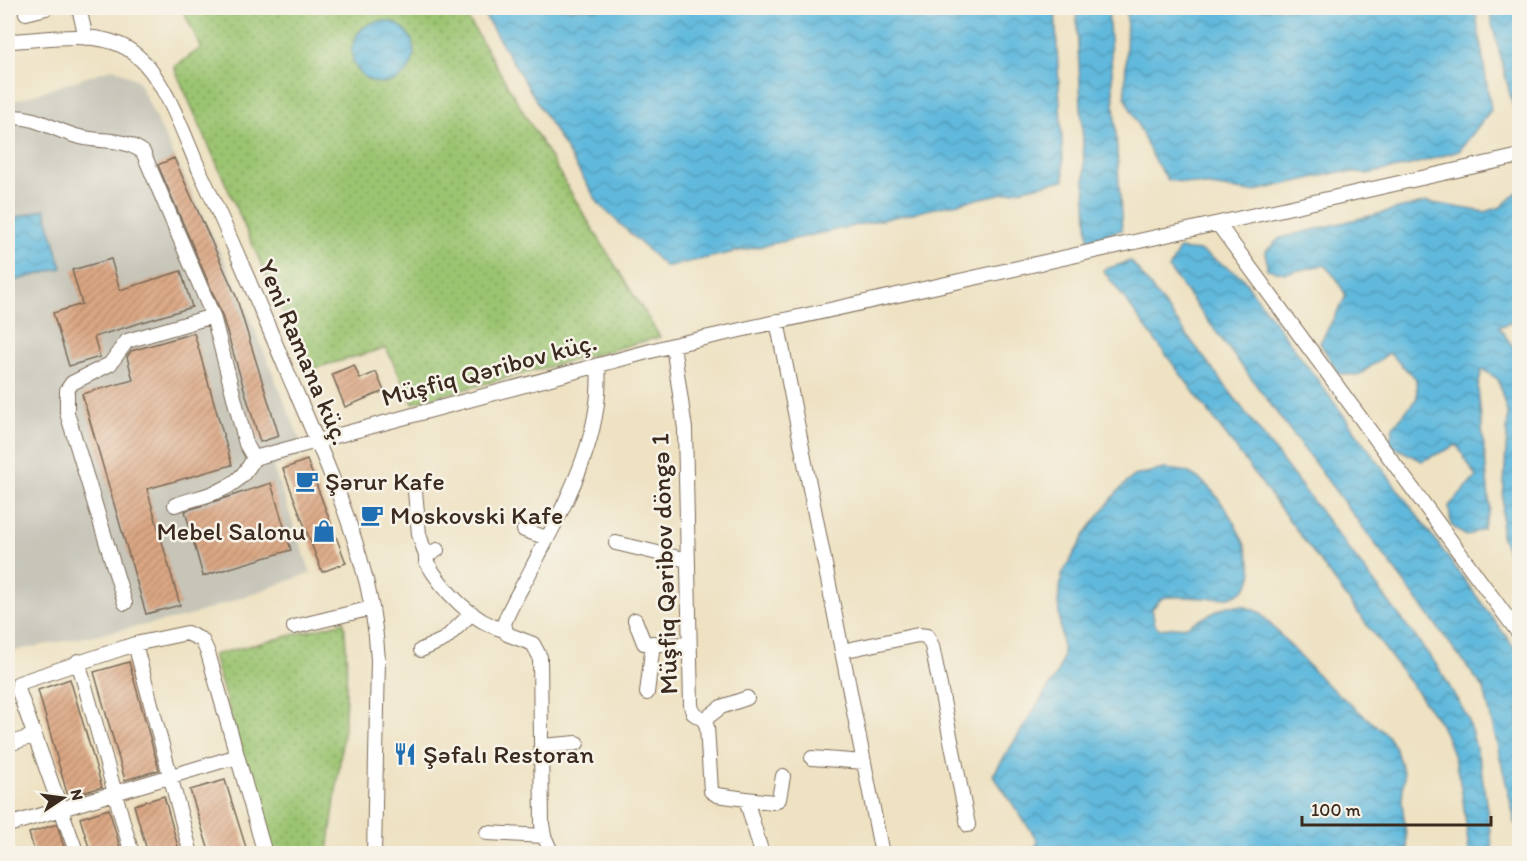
<svg xmlns="http://www.w3.org/2000/svg" width="1527" height="861" viewBox="0 0 1527 861" font-family="Itim,sans-serif">
	<style>
		.industrial { fill: #c6c5b8 }
		.grass { fill: url(#grass-dots); stroke: #6b7748; stroke-width: 1.5 }
		.water { fill: url(#water-waves); stroke: #4e727e; stroke-width: 1.5 }
		.building { fill: url(#building-hatch) }
		.lines { fill: none; stroke-linecap: round; stroke-linejoin: round }
		.minor-casing { stroke: #7a6a58; stroke-width: 16 }
		.minor { stroke: #fff; stroke-width: 14 }
		.labels { text-anchor: middle; dominant-baseline: central; stroke-width: 5; stroke-linejoin: round; paint-order: stroke }
		.street-label { font-size: 26px; fill: #3b2a1e; stroke: #f7f3e8 }
		.poi-label { font-size: 26px; fill: #3b2a1e; stroke: #f7f3e8; text-anchor: start }
	</style>
	<defs>
		<pattern id="grass-dots" width="8" height="8" patternUnits="userSpaceOnUse" patternTransform="scale(1.5)"><rect width="8" height="8" fill="#9bc471"/><path d="M2 2h.1M6 6h.1" fill="none" stroke="#809f5c" stroke-width="1.8" stroke-linecap="round"/></pattern>
		<pattern id="water-waves" width="16" height="10" patternUnits="userSpaceOnUse" patternTransform="scale(1.5)"><rect width="16" height="10" fill="#60b9dd"/><path d="M0 5q4-4 8 0t8 0" fill="none" stroke="#5097b3"/></pattern>
		<pattern id="building-hatch" width="6" height="6" patternUnits="userSpaceOnUse" patternTransform="scale(1.5)"><rect width="6" height="6" fill="#dba784"/><path d="M-1 1l2-2M0 6l6-6M5 7l2-2" fill="none" stroke="#b3886b"/></pattern>
	</defs>
	<rect width="100%" height="100%" fill="#f7f3e8"/>
	<filter id="ink" filterUnits="userSpaceOnUse"><feTurbulence type="fractalNoise" baseFrequency=".0167" numOctaves="2"/><feDisplacementMap in="SourceGraphic" scale="12" xChannelSelector="R" yChannelSelector="G"/><feConvolveMatrix kernelMatrix="1 2 1 2 8 2 1 2 1" color-interpolation-filters="sRGB"/></filter>
	<filter id="wash" filterUnits="userSpaceOnUse"><feTurbulence type="fractalNoise" baseFrequency=".008" numOctaves="4" result="noise"/><feDisplacementMap in="SourceGraphic" scale="24" xChannelSelector="R" yChannelSelector="G"/><feGaussianBlur stdDeviation="1.35" result="paint"/><feColorMatrix in="noise" values="0 0 0 0 0 0 0 0 0 0 0 0 0 0 0 0 0 1.4 0 .05"/><feComposite in="paint" operator="in"/></filter>
	<g filter="url(#wash)">
		<rect width="100%" height="100%" fill="#eee2c3"/>
		<!-- industrial -->
		<path class="industrial" d="M114,68L138,81L239,291L306,454L273,467L311,573L186,617L8,652V103Z"/>
		<!-- grass -->
		<path class="grass" d="M182,8H462L586,218L660,337L413,403L386,348L308,370L174,67L201,48Z
			M344,622C353,699 337,777 328,853H270L213,655Z"/>
		<!-- water -->
		<path class="water" d="M480,8H1055L1064,180L666,267L599,204Z
			M1076,8H1108L1122,230L1088,240Z
			M1127,8H1475L1491,110L1459,151L1407,166L1367,174L1339,172L1251,192L1168,180L1154,160L1125,97Z
			M1488,8H1519V117L1513,106Z
			M352 52a31 31 0 1 1 62 0a31 31 0 1 1-62 0Z
			M1519,190V323L1516,320L1499,327L1519,355V558L1508,553L1501,535L1508,416L1498,379L1482,369L1478,388L1490,509L1483,529L1466,536L1451,525L1449,506L1476,477L1457,445L1422,461L1389,444L1393,427L1417,398L1416,379L1389,353L1359,375L1339,374L1320,343L1346,296L1337,279L1324,265L1285,273L1267,269L1266,251L1280,238L1427,202L1485,212L1501,207Z
			M45,209L62,268L14,281L8,259V220Z
			M1179,249L1201,251L1241,276L1519,654V838L1484,689L1169,269Z
			M1131,261L1438,667L1468,718L1481,767L1493,853H1469C1464,806 1462,766 1440,723L1103,270Z
			M1164,469C1172,470 1184,470 1191,474C1220,489 1251,545 1252,577C1238,613 1190,591 1162,598L1152,609L1155,625L1160,629L1187,626L1227,606H1243L1259,612L1324,682L1386,734L1395,748L1404,774L1402,801L1408,853H1032L1038,841L993,775L1057,674L1063,656L1058,602L1062,575L1087,531L1118,491L1134,476Z"/>
		<g id="blocks">
			<!-- building -->
			<path class="building" d="M174,158L236,296L279,436L260,442L221,312L158,165Z
				M111,259L120,290L181,271L192,307L94,337L100,357L69,366L53,313L82,304L72,270Z
				M194,333L232,465L147,489L180,605L146,614L82,394L133,380L127,357L131,351Z
				M354,365L360,379L376,372L384,391L345,407L332,374Z
				M307,460L346,563L322,572L283,469Z
				M271,483L291,550L203,576L185,511Z
				M129,662L159,770L125,780L94,672Z
				M70,679L102,787L68,797L38,690Z
				M225,780L248,854H210L190,790Z
				M164,796L180,854H148L134,805Z
				M109,809L122,854H91L80,818Z
				M57,824L66,854H35L29,833Z"/>
		</g>
	</g>
	<g filter="url(#ink)">
		<use href="#blocks" fill-opacity="0" stroke="#7a6a58" stroke-width="1.5"/>
		<g class="lines">
			<!-- minor casing -->
			<g class="minor-casing">
				<path id="minor" d="M79,8L86,38
					M26,13L46,8
					M8,41C47,40 102,27 135,54C167,80 185,139 202,176C233,242 261,309 289,376C315,436 342,495 360,558C370,591 376,625 378,660L374,854
					M8,118C32,113 56,132 80,137C103,143 122,137 143,152L213,316L246,444L254,458
					M1218,224L1520,635
					M777,321L882,854
					M673,345L685,429L691,705L693,713L704,720L707,727L711,791L717,795L746,799L762,854
					M415,491L419,534L426,556
					M175,505C210,493 236,493 254,458L673,345L1520,156
					M524,530L547,538
					M616,543L687,560
					M437,550L426,556V561C442,589 472,622 504,630
					M125,603L67,413V390L72,383L110,364L127,341L213,316
					M635,620L644,643L689,645
					M294,627L372,608
					M135,644L191,854
					M421,650L445,639L472,613
					M842,651L918,635L927,636L932,646L968,825
					M78,661L132,854
					M647,693L653,643
					M704,720L721,707L747,698
					M12,743L33,736
					M542,746L577,743
					M812,758L864,762
					M746,799L773,802L779,799L783,776
					M8,825L235,757
					M487,833L544,836
					M77,854L18,689L19,683L135,644L187,633L202,640L208,653L265,854
					M552,854L544,836L542,824L540,657L533,644L507,634L504,624C510,605 522,588 531,570C563,507 604,438 598,365"/>
			</g>
			<!-- minor -->
			<use href="#minor" class="minor"/>
		</g>
	</g>
	<!-- icons -->
	<defs>
		<g id="cafe-bare" transform="scale(1.8)"><path d="M-5.5-4.5H6V0H3Q3 3.5 0 3.5H-2.5Q-5.5 3.5-5.5 0ZM3-3.2v2h1.7v-2ZM-6 4.5H4V6H-6Z" fill="#1f6fb2" stroke="#f7f3e8" stroke-width="2.5" paint-order="stroke"/></g>
		<g id="shop-bare" transform="scale(1.8)"><path d="M-5-2.5h2.3a2.7 3.5 0 0 1 5.4 0H5L5.5 6h-11ZM-1.5-2.5h3a1.5 2.3 0 0 0-3 0Z" fill="#1f6fb2" stroke="#f7f3e8" stroke-width="2.5" paint-order="stroke"/></g>
		<g id="restaurant-bare" transform="scale(1.8)"><path d="M-5-6h1v4h1v-4h1v4h1v-4h1v5L-1.5 .5V6h-2V.5L-5-1ZM5-6V6H3V1.5H1.5Q1.5-4 5-6Z" fill="#1f6fb2" stroke="#f7f3e8" stroke-width="2.5" paint-order="stroke"/></g>
	</defs>
	<g fill-rule="evenodd">
		<use href="#cafe-bare" x="307" y="481"/>
		<use href="#cafe-bare" x="372" y="515"/>
		<use href="#shop-bare" x="324" y="531"/>
		<use href="#restaurant-bare" x="405" y="754"/>
	</g>
	<g class="labels">
		<!-- street labels -->
		<g class="street-label">
			<text transform="translate(304 352) rotate(67)">Yeni Ramana küç.</text>
			<text transform="translate(489 369) rotate(-15)">Müşfiq Qəribov küç.</text>
			<text transform="translate(664 564) rotate(-92)">Müşfiq Qəribov döngə 1</text>
		</g>
		<!-- poi labels -->
		<g class="poi-label">
			<text x="325" y="481">Şərur Kafe</text>
			<text x="390" y="515">Moskovski Kafe</text>
			<text x="306" y="531" text-anchor="end">Mebel Salonu</text>
			<text x="423" y="754">Şəfalı Restoran</text>
		</g>
	</g>
	<!-- margin -->
	<rect width="1527" height="861" fill="none" stroke="#f7f3e8" stroke-width="30"/>
	<!-- north arrow -->
	<g transform="translate(63 798) rotate(77)" stroke="#f7f3e8" stroke-width="4.5" paint-order="stroke">
	<path d="M0-4.5L10 22L0 15L-10 22Z" fill="#3b2a1e"/>
	<text y="-9" font-size="16" font-weight="bold" text-anchor="middle" fill="#3b2a1e">N</text>
	</g>
	<!-- scale -->
	<path d="M1302 816v9h189v-9" fill="none" stroke="#3b2a1e" stroke-width="3"/>
	<text x="1311" y="816" font-size="18" fill="#3b2a1e" stroke="#f7f3e8" stroke-width="4.5" paint-order="stroke">100 m</text>
</svg>
